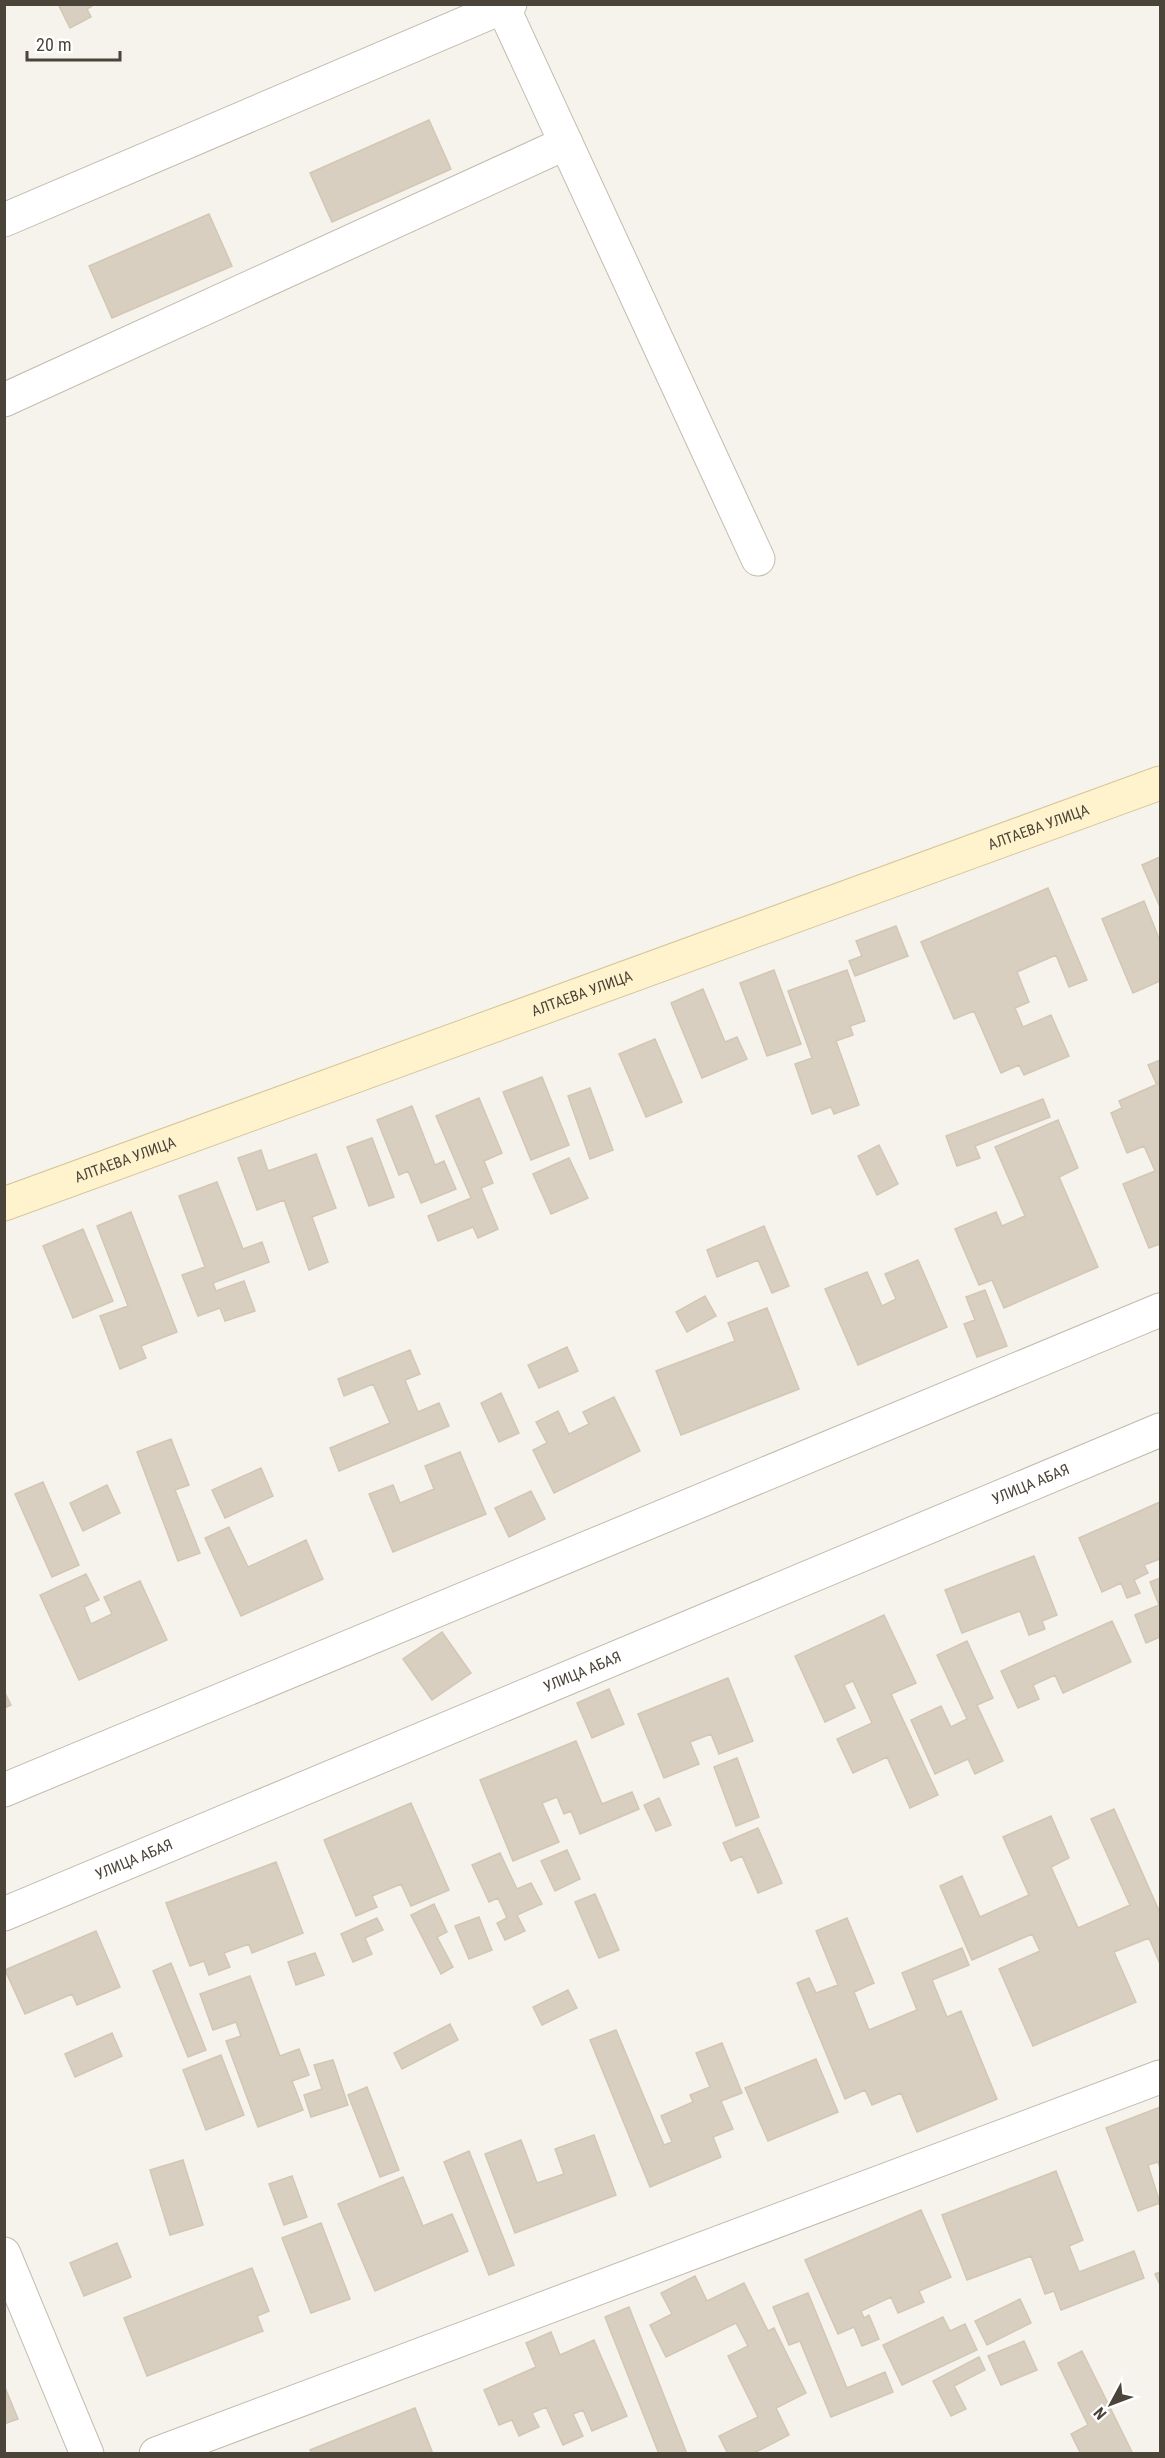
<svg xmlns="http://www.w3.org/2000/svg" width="1165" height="2458" viewBox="0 0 1165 2458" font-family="'Roboto Condensed',sans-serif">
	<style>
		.building { fill: #d8cfc1; stroke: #d3c7b4; stroke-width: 1.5 }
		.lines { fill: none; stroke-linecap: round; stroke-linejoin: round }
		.minor-casing { stroke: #c2bbae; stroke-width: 35 }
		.secondary-casing { stroke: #d6c79b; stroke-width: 35 }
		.minor { stroke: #fff; stroke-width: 33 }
		.secondary { stroke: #fff3cd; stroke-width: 33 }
		.labels { text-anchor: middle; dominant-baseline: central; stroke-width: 6; stroke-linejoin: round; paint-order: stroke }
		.street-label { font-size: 15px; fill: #4b4439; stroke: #fff }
	</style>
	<rect width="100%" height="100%" fill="#f6f3ec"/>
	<!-- building -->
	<path class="building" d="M58,4H95L87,9L91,17L70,28Z
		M429,120L451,169L332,222L310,173Z
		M209,214L232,266L112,318L89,266Z
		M1160,857V907L1142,865Z
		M1048,888L1087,980L1069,987L1056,955L1017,972L1029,1002L1015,1008L1023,1027L1051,1015L1069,1056L1024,1075L1019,1065L1001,1073L974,1011L954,1019L921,942Z
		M1144,901L1160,941V981L1133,993L1102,919Z
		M896,926L908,956L855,976L849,961L862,956L856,941Z
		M774,970L801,1044L767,1056L740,983Z
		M847,970L865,1021L850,1026L853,1035L836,1041L859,1105L834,1114L831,1107L812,1114L795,1064L812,1058L788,991Z
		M703,989L725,1042L737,1037L747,1059L702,1078L671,1003Z
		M655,1039L682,1102L646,1117L619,1054Z
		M1160,1060V1081L1156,1083L1148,1065Z
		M542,1077L569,1145L531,1160L503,1092Z
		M1160,1083V1244L1149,1248L1123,1184L1155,1171L1144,1146L1127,1153L1111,1113L1122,1108L1119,1101Z
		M590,1088L613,1150L590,1159L568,1096Z
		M479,1098L502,1153L484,1161L493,1183L481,1188L498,1229L478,1238L473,1227L438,1241L428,1216L471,1198L436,1116Z
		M1043,1099L1050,1117L975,1146L980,1158L957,1166L946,1136Z
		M412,1106L435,1165L444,1161L456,1189L421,1203L408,1171L399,1175L377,1120Z
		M1058,1120L1078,1168L1059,1177L1098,1267L1004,1308L992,1280L979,1285L955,1229L996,1212L1002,1226L1025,1216L995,1147Z
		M372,1138L394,1197L369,1206L347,1147Z
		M879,1145L898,1184L877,1195L858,1156Z
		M261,1150L268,1171L316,1154L336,1208L312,1217L328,1262L309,1270L284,1200L257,1210L238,1158Z
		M569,1158L588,1198L551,1214L533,1174Z
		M217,1182L243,1249L262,1242L269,1262L213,1283L216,1291L244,1281L255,1311L225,1321L220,1308L198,1316L182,1275L205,1267L179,1196Z
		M131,1212L177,1332L141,1346L146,1358L120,1369L100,1316L128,1306L97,1226Z
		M764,1226L789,1286L772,1293L758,1260L717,1277L707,1250Z
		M83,1229L113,1301L73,1318L43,1246Z
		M918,1260L947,1327L858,1365L825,1289L867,1272L882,1306L896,1299L885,1274Z
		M985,1290L1007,1346L977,1357L964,1324L975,1320L966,1297Z
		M705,1296L716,1316L687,1332L676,1312Z
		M767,1308L799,1389L681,1435L656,1371L735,1341L728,1323Z
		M567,1347L578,1371L539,1388L528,1365Z
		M410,1350L420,1374L405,1380L418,1412L439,1403L449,1426L339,1471L330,1448L390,1423L373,1384L344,1396L338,1379Z
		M501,1393L519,1433L499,1442L481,1403Z
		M614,1397L640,1451L554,1493L533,1450L547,1443L536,1422L558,1411L569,1434L589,1424L583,1412Z
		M171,1439L189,1485L175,1490L200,1553L178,1561L137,1452Z
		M460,1452L486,1514L393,1552L369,1494L393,1485L400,1503L434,1489L425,1466Z
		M261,1468L273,1496L225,1518L212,1490Z
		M43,1482L79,1565L52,1577L15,1494Z
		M107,1485L120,1513L83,1531L70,1503Z
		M531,1491L545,1519L509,1537L495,1508Z
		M1160,1502V1559L1144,1565L1148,1573L1134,1580L1140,1593L1127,1598L1121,1583L1102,1592L1079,1538Z
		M229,1527L248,1567L306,1540L323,1579L241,1616L205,1538Z
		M1034,1556L1057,1615L1042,1621L1045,1629L1029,1635L1020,1611L962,1633L945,1590Z
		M86,1574L99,1600L84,1607L91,1624L112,1614L104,1597L140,1581L167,1640L79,1680L40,1595Z
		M1160,1578V1637L1146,1643L1135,1615L1159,1605L1150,1582Z
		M884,1615L916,1683L891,1694L938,1795L910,1808L887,1757L853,1773L837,1739L872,1723L853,1681L844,1685L855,1708L825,1722L795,1656Z
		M1112,1621L1131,1662L1063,1693L1055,1675L1033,1685L1039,1699L1018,1708L1001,1671Z
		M442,1632L471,1673L432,1700L403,1659Z
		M967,1641L993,1698L977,1705L1003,1761L975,1774L968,1759L935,1774L911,1720L941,1706L951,1727L967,1719L937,1655Z
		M728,1678L753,1741L719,1754L711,1734L690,1742L699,1764L664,1778L638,1714Z
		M609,1689L624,1724L592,1738L577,1703Z
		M4,1691L11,1705L4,1708Z
		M576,1741L602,1804L632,1792L639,1809L580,1834L571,1811L564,1814L557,1797L542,1803L559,1842L513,1861L480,1780Z
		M737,1758L759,1817L736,1826L714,1767Z
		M659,1798L671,1825L656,1831L644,1805Z
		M411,1803L449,1890L411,1906L401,1884L372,1896L377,1907L356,1916L324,1840Z
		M1114,1809L1160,1913V1964L1149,1938L1114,1952L1136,2002L1033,2046L999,1969L1040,1951L1032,1934L972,1960L940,1886L962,1876L980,1917L1029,1895L1003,1837L1051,1816L1069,1858L1051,1867L1078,1928L1130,1905L1091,1819Z
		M758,1828L782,1883L758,1893L742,1856L731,1861L723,1843Z
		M567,1850L580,1879L555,1891L541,1861Z
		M500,1853L517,1889L531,1883L542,1904L517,1915L525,1931L505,1940L497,1923L507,1918L498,1898L489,1902L472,1865Z
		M276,1862L303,1933L252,1953L249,1944L224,1953L230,1967L209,1975L204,1961L190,1966L166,1903Z
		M595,1894L619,1950L599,1958L575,1902Z
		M434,1904L447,1932L437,1937L453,1967L441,1974L411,1915Z
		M479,1917L492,1950L469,1959L455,1926Z
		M377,1918L383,1930L365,1938L372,1954L353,1962L341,1934Z
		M847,1918L874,1983L854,1992L869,2030L917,2010L902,1973L962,1948L969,1965L932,1980L947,2017L961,2011L997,2099L917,2132L901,2093L872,2105L865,2090L845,2099L797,1983L809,1978L816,1993L838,1985L816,1931Z
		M96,1931L120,1987L77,2005L72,1994L25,2014L5,1970Z
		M315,1953L324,1975L296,1985L288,1962Z
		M171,1963L206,2050L188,2057L153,1971Z
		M250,1976L280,2056L299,2049L309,2075L292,2081L303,2110L258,2127L226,2041L241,2036L236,2022L213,2030L200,1994Z
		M568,1990L577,2008L542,2025L533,2007Z
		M450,2024L458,2040L402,2069L394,2053Z
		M616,2030L664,2145L672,2142L661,2116L693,2102L690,2095L710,2087L696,2053L722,2043L742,2093L721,2101L733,2129L713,2137L721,2157L650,2187L590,2040Z
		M112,2033L122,2056L75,2077L65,2054Z
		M221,2055L244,2115L206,2130L183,2070Z
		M816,2059L838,2112L768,2141L745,2088Z
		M333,2060L348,2105L311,2117L304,2095L322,2089L314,2065Z
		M367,2087L399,2170L380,2177L348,2095Z
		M1160,2107V2168L1158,2162L1148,2165L1160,2203L1138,2211L1106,2128Z
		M594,2135L616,2195L515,2233L485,2154L521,2140L537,2183L564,2174L555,2149Z
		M469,2151L514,2265L489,2275L444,2162Z
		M183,2160L203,2225L170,2235L150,2170Z
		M1056,2171L1083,2240L1069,2246L1079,2272L1134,2251L1144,2278L1061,2310L1054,2291L1045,2294L1031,2256L967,2280L942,2215Z
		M292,2176L307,2217L284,2225L269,2184Z
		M403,2177L423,2226L452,2214L468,2251L375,2291L338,2204Z
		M921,2210L951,2277L919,2291L924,2302L898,2313L891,2297L861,2311L864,2318L869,2315L879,2339L862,2346L854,2327L838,2334L805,2260Z
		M321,2223L350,2299L311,2313L282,2238Z
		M117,2243L131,2277L84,2296L70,2263Z
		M252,2268L269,2311L257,2316L263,2331L147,2376L124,2318Z
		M1160,2272V2285L1155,2274Z
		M695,2276L707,2301L744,2283L768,2331L774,2328L806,2393L776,2408L789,2435L752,2454H728L719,2436L758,2417L728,2356L748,2346L736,2323L666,2357L650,2325L672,2314L661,2293Z
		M808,2293L847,2388L885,2372L893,2392L831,2417L800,2341L789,2345L773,2307Z
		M1020,2299L1031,2323L987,2345L975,2321Z
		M629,2307L687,2454H659L605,2317Z
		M943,2317L950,2331L965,2324L977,2350L902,2385L883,2345Z
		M551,2332L560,2355L594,2340L627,2416L592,2431L583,2410L573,2414L583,2436L563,2445L546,2407L532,2413L539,2427L519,2436L512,2420L499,2425L484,2390L536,2367L526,2343Z
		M1024,2341L1037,2370L1001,2385L988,2356Z
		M1082,2351L1133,2454H1081L1071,2434L1088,2425L1058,2363Z
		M979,2357L985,2370L954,2386L966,2409L951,2416L933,2381Z
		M4,2385L18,2419L4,2424Z
		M415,2408L433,2454H312L310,2450Z"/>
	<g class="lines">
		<!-- minor casing -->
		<g class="minor-casing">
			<g id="minor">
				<path d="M503,7L758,559"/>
				<path d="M4,220L510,4"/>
				<path d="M4,400L566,143"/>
				<path d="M4,1790L1160,1310"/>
				<path id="s1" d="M4,1914L1160,1430"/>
				<path d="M4,2254L87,2454"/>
				<path d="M156,2454L1160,2077"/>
			</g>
		</g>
		<!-- secondary casing -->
		<g class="secondary-casing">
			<g id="secondary">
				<path id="s2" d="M4,1204L1160,783"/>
			</g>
		</g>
		<!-- minor -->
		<use href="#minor" class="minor"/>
		<!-- secondary -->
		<use href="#secondary" class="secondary"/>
	</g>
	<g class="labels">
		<!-- street labels -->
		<g class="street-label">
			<text stroke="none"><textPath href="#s2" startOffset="1101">АЛТАЕВА УЛИЦА</textPath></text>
			<text stroke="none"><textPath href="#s2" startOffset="615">АЛТАЕВА УЛИЦА</textPath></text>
			<text stroke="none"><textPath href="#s2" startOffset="129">АЛТАЕВА УЛИЦА</textPath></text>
			<text stroke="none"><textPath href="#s1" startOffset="1113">УЛИЦА АБАЯ</textPath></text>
			<text stroke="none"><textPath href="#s1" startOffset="627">УЛИЦА АБАЯ</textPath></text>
			<text stroke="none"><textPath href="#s1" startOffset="141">УЛИЦА АБАЯ</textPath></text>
		</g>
	</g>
	<!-- border -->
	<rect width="1165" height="2458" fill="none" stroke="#4b4439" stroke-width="12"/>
	<!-- north arrow -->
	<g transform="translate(1111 2404) rotate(229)" stroke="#ffffff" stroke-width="4.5" paint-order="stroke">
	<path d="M0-4.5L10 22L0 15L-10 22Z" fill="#4b4439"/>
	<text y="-9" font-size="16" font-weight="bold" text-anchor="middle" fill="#4b4439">N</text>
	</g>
	<!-- scale -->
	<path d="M27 51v9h93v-9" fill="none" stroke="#4b4439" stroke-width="3"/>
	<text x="36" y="51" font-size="18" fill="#4b4439" stroke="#ffffff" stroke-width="4.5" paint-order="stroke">20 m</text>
</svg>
